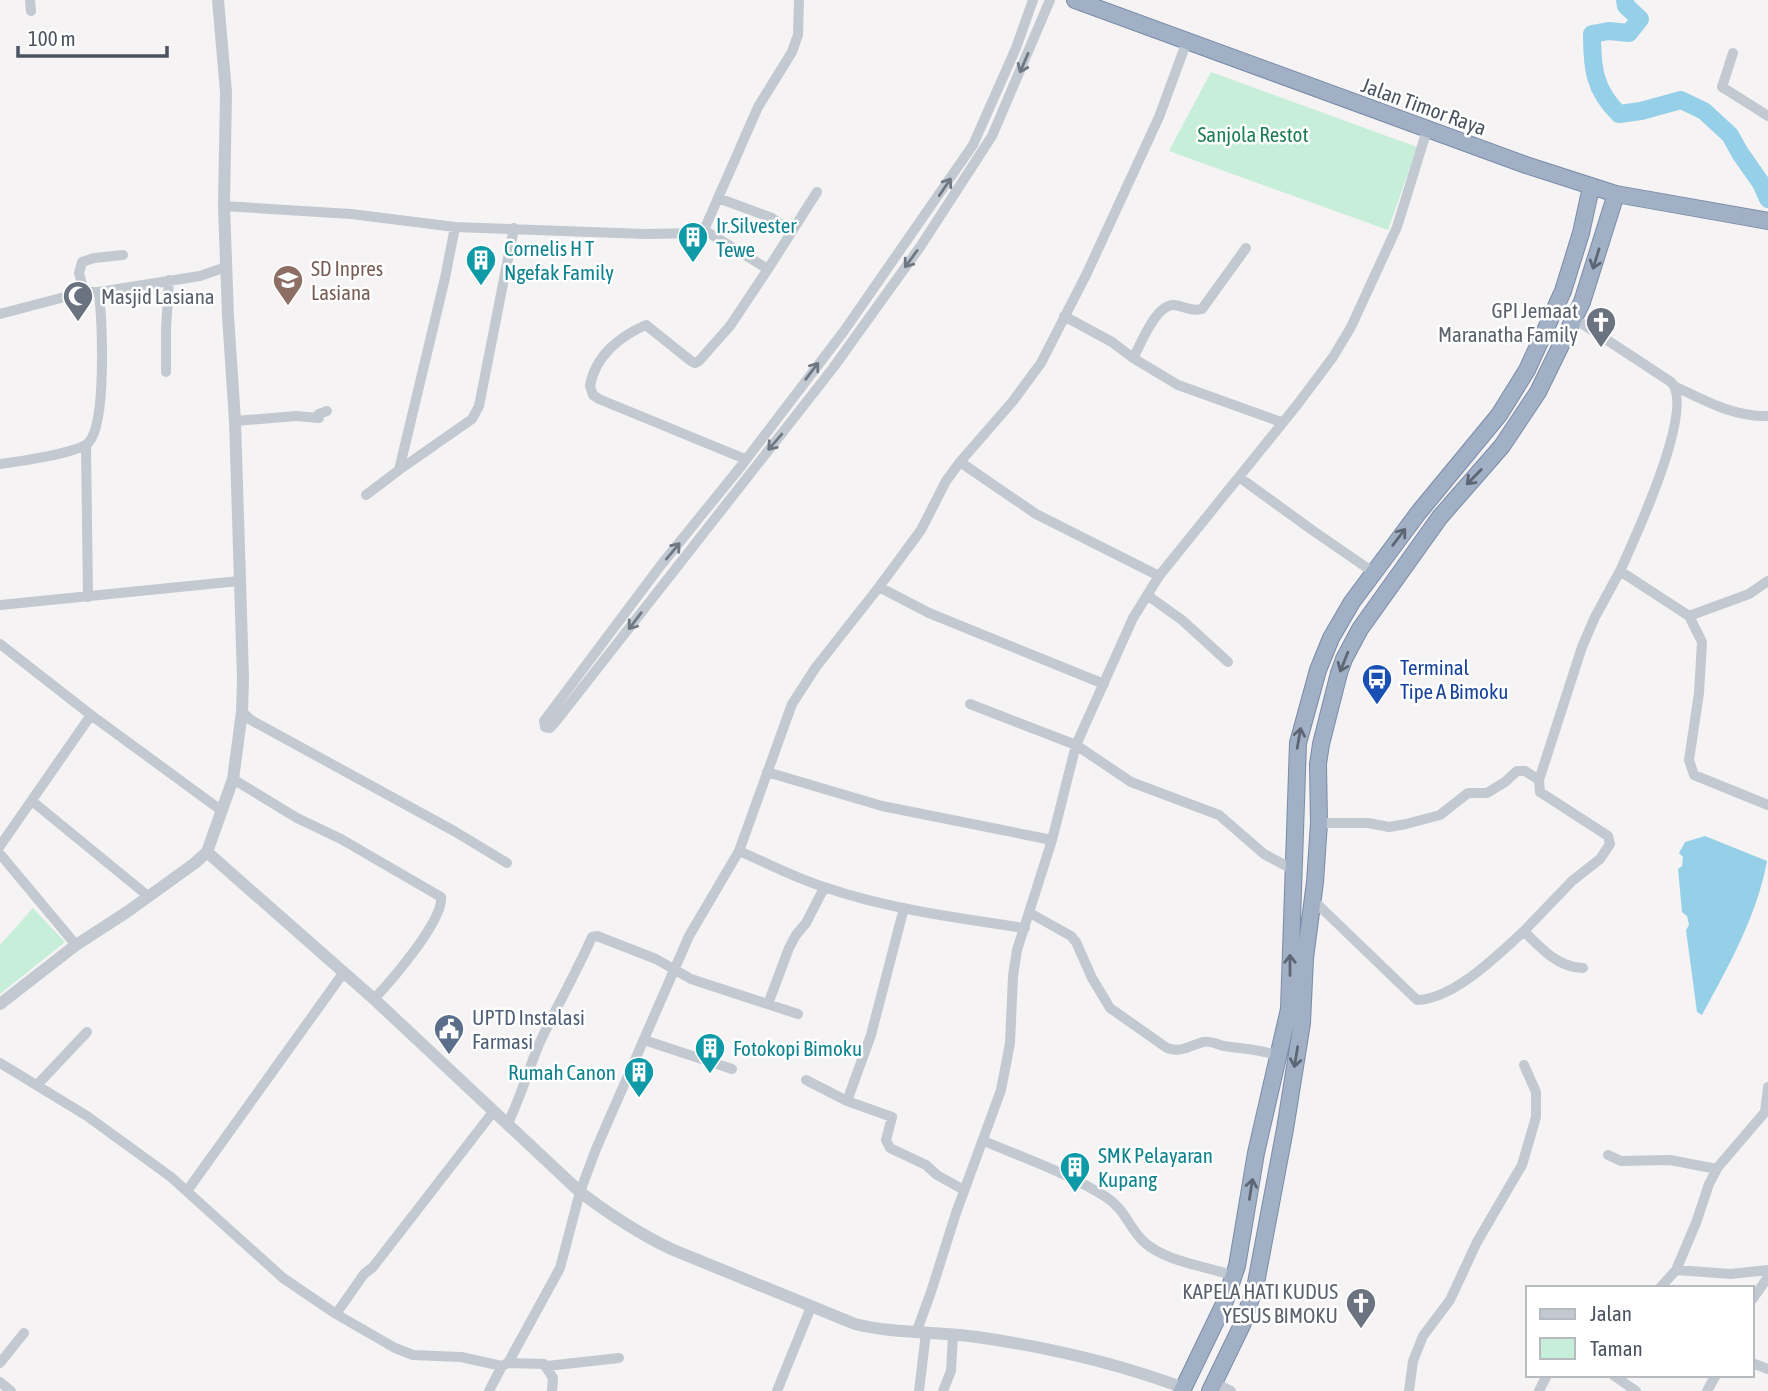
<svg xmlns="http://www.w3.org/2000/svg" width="1768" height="1391" viewBox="0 0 1768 1391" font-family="'Asap Condensed',sans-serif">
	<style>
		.green { fill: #c6eed9 }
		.water { fill: #96d0e8 }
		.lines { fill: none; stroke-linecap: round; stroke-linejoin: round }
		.river { stroke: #96d0e8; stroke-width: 18 }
		.trunk-casing { stroke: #7a8ca9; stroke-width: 18 }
		.minor { stroke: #c2c9d1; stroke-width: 10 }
		.tertiary { stroke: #c2c9d1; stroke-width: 12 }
		.trunk { stroke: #a2b0c6; stroke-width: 16 }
		.oneway { stroke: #6f7782 }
		.oneway2 { stroke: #5c6674 }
		.labels { text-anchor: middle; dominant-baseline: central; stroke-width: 5; stroke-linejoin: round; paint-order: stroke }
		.street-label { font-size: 21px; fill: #4b5460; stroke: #fff }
		.park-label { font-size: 21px; fill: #1e7f57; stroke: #fff }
		.culture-label { font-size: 21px; fill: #0d838f; stroke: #fff; text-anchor: start }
		.education-label { font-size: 21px; fill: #785e54; stroke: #fff; text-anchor: start }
		.worship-label { font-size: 21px; fill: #5b616d; stroke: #fff; text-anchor: end }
		.transit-label { font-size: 21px; fill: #164399; stroke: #fff; text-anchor: start }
		.service-label { font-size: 21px; fill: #4e5e75; stroke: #fff; text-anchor: start }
	</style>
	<rect width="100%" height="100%" fill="#f5f3f3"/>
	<!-- green -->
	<path class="green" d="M1211,72L1417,147L1388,230L1169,151Z
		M33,908L65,942L0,994V945Z"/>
	<!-- water -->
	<path class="water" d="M1705,836L1767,861C1757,916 1728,967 1702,1015L1697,1012L1686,930L1689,925L1687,916L1682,912L1678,869L1682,866L1683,857L1679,853L1685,842Z"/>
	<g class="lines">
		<!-- river -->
		<path class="river" d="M1625,0L1626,6L1640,19L1629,33L1609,31L1592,34C1592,67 1594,90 1619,114L1641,111L1681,100L1704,111L1730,135L1740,153L1761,183L1768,199"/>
		<!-- trunk casing -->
		<g class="trunk-casing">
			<path id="trunk" d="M1075,0L1526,165L1616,194L1768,221
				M1182,1391L1224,1304L1237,1266L1256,1153L1289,1009L1298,743L1318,670L1331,638L1352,602L1419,512L1499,415L1527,370L1563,291L1581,233L1591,187
				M1210,1391L1243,1323L1256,1283L1285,1129L1302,1023L1305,958L1315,882L1319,823L1318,764L1321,744L1339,673L1344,659L1360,629L1440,517L1502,446L1538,392L1582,302L1616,194"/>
		</g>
		<!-- minor -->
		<path class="minor" d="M30,0L31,11
			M1033,0L1016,48L973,145L844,331L742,465L661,565L544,721L545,727L550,728L557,720L833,368L920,247L992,136L1050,0
			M1733,53L1722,87L1768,116
			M718,198L772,218L792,232
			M224,206L351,214L455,227L645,234L701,233L704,230L758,107L792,52L798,35L799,0
			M455,227L445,278L399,470L472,419L479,406L514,228
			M704,230L768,269L817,192
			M99,292H84L79,273L82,262L94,258L123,255
			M0,314L84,292
			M1064,316L1112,342L1133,358L1178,385L1281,422
			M1575,319L1671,382C1696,408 1634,540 1620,571
			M1133,358C1141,344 1156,304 1174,305C1184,306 1192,312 1202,309L1246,248
			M166,372V329L169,280
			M1676,387C1706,401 1734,417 1768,416
			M235,421L296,416L319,418V414L327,411
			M86,445L88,597
			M745,459L599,399L593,395L590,386C595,356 620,336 646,325L691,361L695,363L699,361L730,326L768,269
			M960,462L1036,514L1159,576
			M0,464C16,462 80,453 89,442C107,421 102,321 99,292L200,276L226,267
			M1239,477L1312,530L1373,572
			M366,495L399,470
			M879,587L929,613L1104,684
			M1147,595L1182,620L1228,662
			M0,605L239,581
			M1689,616L1749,594L1768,581
			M0,644L91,715L222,811
			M970,704L1076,745L1131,782L1219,815L1264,854L1292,869
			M242,712L251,720L454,831L507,863
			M767,772L882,806L1052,840
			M233,779L297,818L341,839L441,897C444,920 391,981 374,999
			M32,801L148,896
			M1319,823H1368L1389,827L1406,824L1440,815L1468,793H1487L1505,782L1517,771H1525L1539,780
			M0,846L91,715
			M739,851C767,863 795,878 824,887C888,909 957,918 1025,928
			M0,854L76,945
			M1313,900L1417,1000C1454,999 1498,955 1524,931C1540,948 1559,968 1583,968
			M1030,913L1071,936L1076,942L1092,978L1110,1008L1167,1048C1180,1053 1190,1046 1203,1042C1210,1040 1218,1045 1224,1046C1243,1049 1260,1049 1278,1056
			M1524,931L1572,881L1600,859L1610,844L1608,836L1540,792L1539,780L1582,647L1595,617L1620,571L1689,616L1702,642L1699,693L1689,760L1694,775L1768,805
			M768,1004L789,948L796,935L806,923L824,888
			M644,1040L732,1069
			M0,1063L87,1116L171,1177L283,1278L336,1314L395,1348L413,1355L461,1357L502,1366L508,1363L560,1268L580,1192L596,1149L689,936L739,851L792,704L816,667L879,587L921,530L946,481L960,462L1013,401L1041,363L1087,273L1159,117L1187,41
			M806,1080L847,1101L892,1117L886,1140L890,1148L926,1165L937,1175L964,1190
			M37,1085L87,1032
			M847,1101L871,1035L904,908
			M507,1125C520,1099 528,1071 539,1044C556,1008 576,973 592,937L597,936L656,959L691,979L798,1014
			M984,1141C1024,1158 1068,1173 1106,1197C1126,1210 1128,1227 1144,1242C1166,1262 1206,1266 1234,1276
			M1608,1155L1621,1161L1670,1160L1717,1169
			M187,1191L344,972
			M1676,1270L1696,1223L1709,1184L1718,1167L1765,1112L1768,1087
			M1660,1288L1676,1270L1731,1274L1768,1270
			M1752,1300L1768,1277
			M336,1314L364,1274L373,1267L493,1112
			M916,1333L931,1292L956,1213L1001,1090L1010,1043L1013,976L1017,950L1052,840L1076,745L1133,618L1159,576L1297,405L1333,357L1351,327L1397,227L1427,130
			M0,1363L24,1333
			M508,1363L544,1364L553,1378L552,1391
			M1752,1363L1768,1369
			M547,1366L619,1358
			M1613,1375L1636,1391
			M0,1382L11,1391
			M1215,1383L1231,1391
			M489,1391L502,1366
			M777,1391L811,1307
			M919,1391L926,1333
			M943,1391L951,1371L953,1335
			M1409,1391L1413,1361L1423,1336L1450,1300L1477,1242L1522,1165L1536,1117V1092L1524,1065
			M1539,1391L1547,1375
			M1707,1391L1716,1375"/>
		<!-- tertiary -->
		<path class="tertiary" d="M207,852L374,999L580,1192C609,1214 638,1233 671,1249L855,1324C895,1334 936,1331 977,1337C1047,1347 1117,1363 1184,1388
			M0,1004L76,945L127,912L195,863L207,852L233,779L242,712L243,678L235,421L228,316L224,206L226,92L218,0"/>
		<!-- trunk -->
		<use href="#trunk" class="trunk"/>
	</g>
	<!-- one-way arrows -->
	<defs><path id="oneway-shaft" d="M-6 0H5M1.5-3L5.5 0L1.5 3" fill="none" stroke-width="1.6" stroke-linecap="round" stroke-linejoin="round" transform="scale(1.75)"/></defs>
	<g class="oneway">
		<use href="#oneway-shaft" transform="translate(1024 63) rotate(113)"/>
		<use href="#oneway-shaft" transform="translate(945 187) rotate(-56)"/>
		<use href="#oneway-shaft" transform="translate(911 259) rotate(126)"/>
		<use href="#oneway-shaft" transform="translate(812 371) rotate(-53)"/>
		<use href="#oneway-shaft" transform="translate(775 442) rotate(131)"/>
		<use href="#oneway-shaft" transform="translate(673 551) rotate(-50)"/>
		<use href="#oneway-shaft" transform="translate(635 621) rotate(127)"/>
	</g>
	<g class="oneway2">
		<use href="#oneway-shaft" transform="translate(1596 259) rotate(107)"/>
		<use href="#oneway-shaft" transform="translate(1474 477) rotate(134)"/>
		<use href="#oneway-shaft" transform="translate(1399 537) rotate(-53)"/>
		<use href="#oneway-shaft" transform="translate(1344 662) rotate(112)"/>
		<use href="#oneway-shaft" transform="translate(1299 738) rotate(-80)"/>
		<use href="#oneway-shaft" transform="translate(1290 965) rotate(-90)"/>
		<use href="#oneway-shaft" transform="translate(1296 1057) rotate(99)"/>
		<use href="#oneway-shaft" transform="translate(1251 1189) rotate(-81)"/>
	</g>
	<!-- icons -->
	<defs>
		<g id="building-pin" transform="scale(1.575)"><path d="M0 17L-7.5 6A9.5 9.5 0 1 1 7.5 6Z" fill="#0f9aa8" stroke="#fff"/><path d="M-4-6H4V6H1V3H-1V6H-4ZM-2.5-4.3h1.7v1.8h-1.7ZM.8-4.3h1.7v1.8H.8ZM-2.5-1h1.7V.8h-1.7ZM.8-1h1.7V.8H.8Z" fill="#fff"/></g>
		<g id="school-pin" transform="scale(1.575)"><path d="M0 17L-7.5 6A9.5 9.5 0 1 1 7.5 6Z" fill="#8d6e63" stroke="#fff"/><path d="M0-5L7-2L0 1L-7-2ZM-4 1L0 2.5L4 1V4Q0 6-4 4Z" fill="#fff"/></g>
		<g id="mosque-pin" transform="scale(1.575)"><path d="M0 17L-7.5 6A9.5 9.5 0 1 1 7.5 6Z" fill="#6b7280" stroke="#fff"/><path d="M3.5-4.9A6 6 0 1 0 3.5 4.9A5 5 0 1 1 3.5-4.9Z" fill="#fff"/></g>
		<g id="church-pin" transform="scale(1.575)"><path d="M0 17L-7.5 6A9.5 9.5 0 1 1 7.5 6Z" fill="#6b7280" stroke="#fff"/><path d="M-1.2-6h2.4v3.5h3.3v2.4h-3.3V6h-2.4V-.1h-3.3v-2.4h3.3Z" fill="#fff"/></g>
		<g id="bus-pin" transform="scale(1.575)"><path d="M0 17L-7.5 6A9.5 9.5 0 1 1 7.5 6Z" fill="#1a4fb4" stroke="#fff"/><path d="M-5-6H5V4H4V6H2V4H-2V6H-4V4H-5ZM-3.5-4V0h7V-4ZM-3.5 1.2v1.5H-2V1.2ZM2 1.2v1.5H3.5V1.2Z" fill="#fff"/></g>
		<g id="civic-pin" transform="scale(1.575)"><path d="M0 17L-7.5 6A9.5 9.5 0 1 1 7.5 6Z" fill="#5c6f8a" stroke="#fff"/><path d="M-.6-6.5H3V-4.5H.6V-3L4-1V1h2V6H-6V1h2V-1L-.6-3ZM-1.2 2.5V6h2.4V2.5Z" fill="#fff"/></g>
	</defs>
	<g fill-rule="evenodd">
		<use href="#building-pin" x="693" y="237"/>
		<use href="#building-pin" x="481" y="260"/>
		<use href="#school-pin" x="288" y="280"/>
		<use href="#mosque-pin" x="78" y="296"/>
		<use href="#church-pin" x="1601" y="322"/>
		<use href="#bus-pin" x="1377" y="679"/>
		<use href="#civic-pin" x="449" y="1029"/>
		<use href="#building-pin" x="710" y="1048"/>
		<use href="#building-pin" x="639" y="1072"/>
		<use href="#building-pin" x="1075" y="1167"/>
		<use href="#church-pin" x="1361" y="1303"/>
	</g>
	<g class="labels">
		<!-- street labels -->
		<g class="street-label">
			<text transform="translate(1424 106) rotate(20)">Jalan Timor Raya</text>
		</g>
		<!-- park labels -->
		<g class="park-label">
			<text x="1253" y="134">Sanjola Restot</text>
		</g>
		<!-- culture labels -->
		<g class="culture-label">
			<text x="716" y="225">Ir.Silvester<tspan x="716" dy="24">Tewe</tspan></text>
			<text x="504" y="248">Cornelis H T<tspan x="504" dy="24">Ngefak Family</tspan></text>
			<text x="733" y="1048">Fotokopi Bimoku</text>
			<text x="616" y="1072" text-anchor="end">Rumah Canon</text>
			<text x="1098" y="1155">SMK Pelayaran<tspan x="1098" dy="24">Kupang</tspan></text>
		</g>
		<!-- education labels -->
		<g class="education-label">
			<text x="311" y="268">SD Inpres<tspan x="311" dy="24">Lasiana</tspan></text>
		</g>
		<!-- worship labels -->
		<g class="worship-label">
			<text x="101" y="296" text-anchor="start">Masjid Lasiana</text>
			<text x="1578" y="310">GPI Jemaat<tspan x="1578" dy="24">Maranatha Family</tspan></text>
			<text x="1338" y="1291">KAPELA HATI KUDUS<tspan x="1338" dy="24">YESUS BIMOKU</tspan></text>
		</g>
		<!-- transit labels -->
		<g class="transit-label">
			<text x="1400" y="667">Terminal<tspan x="1400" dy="24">Tipe A Bimoku</tspan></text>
		</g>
		<!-- service labels -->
		<g class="service-label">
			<text x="472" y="1017">UPTD Instalasi<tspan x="472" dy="24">Farmasi</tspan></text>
		</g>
	</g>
	<!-- legend -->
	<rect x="1526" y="1286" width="228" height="91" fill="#ffffff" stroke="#b7bbbf" stroke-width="2"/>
	<rect x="1540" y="1309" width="35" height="10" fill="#c2c9d1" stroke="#b7bbbf" stroke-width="2"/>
	<text x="1590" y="1321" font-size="21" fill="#4b5460">Jalan</text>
	<rect x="1540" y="1338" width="35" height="21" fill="#c6eed9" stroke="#b7bbbf" stroke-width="2"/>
	<text x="1590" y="1356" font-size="21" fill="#4b5460">Taman</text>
	<!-- scale -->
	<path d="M18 46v10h149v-10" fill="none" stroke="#4b5460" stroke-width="3.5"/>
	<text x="28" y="46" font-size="21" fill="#4b5460" stroke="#ffffff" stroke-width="5" paint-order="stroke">100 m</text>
</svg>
